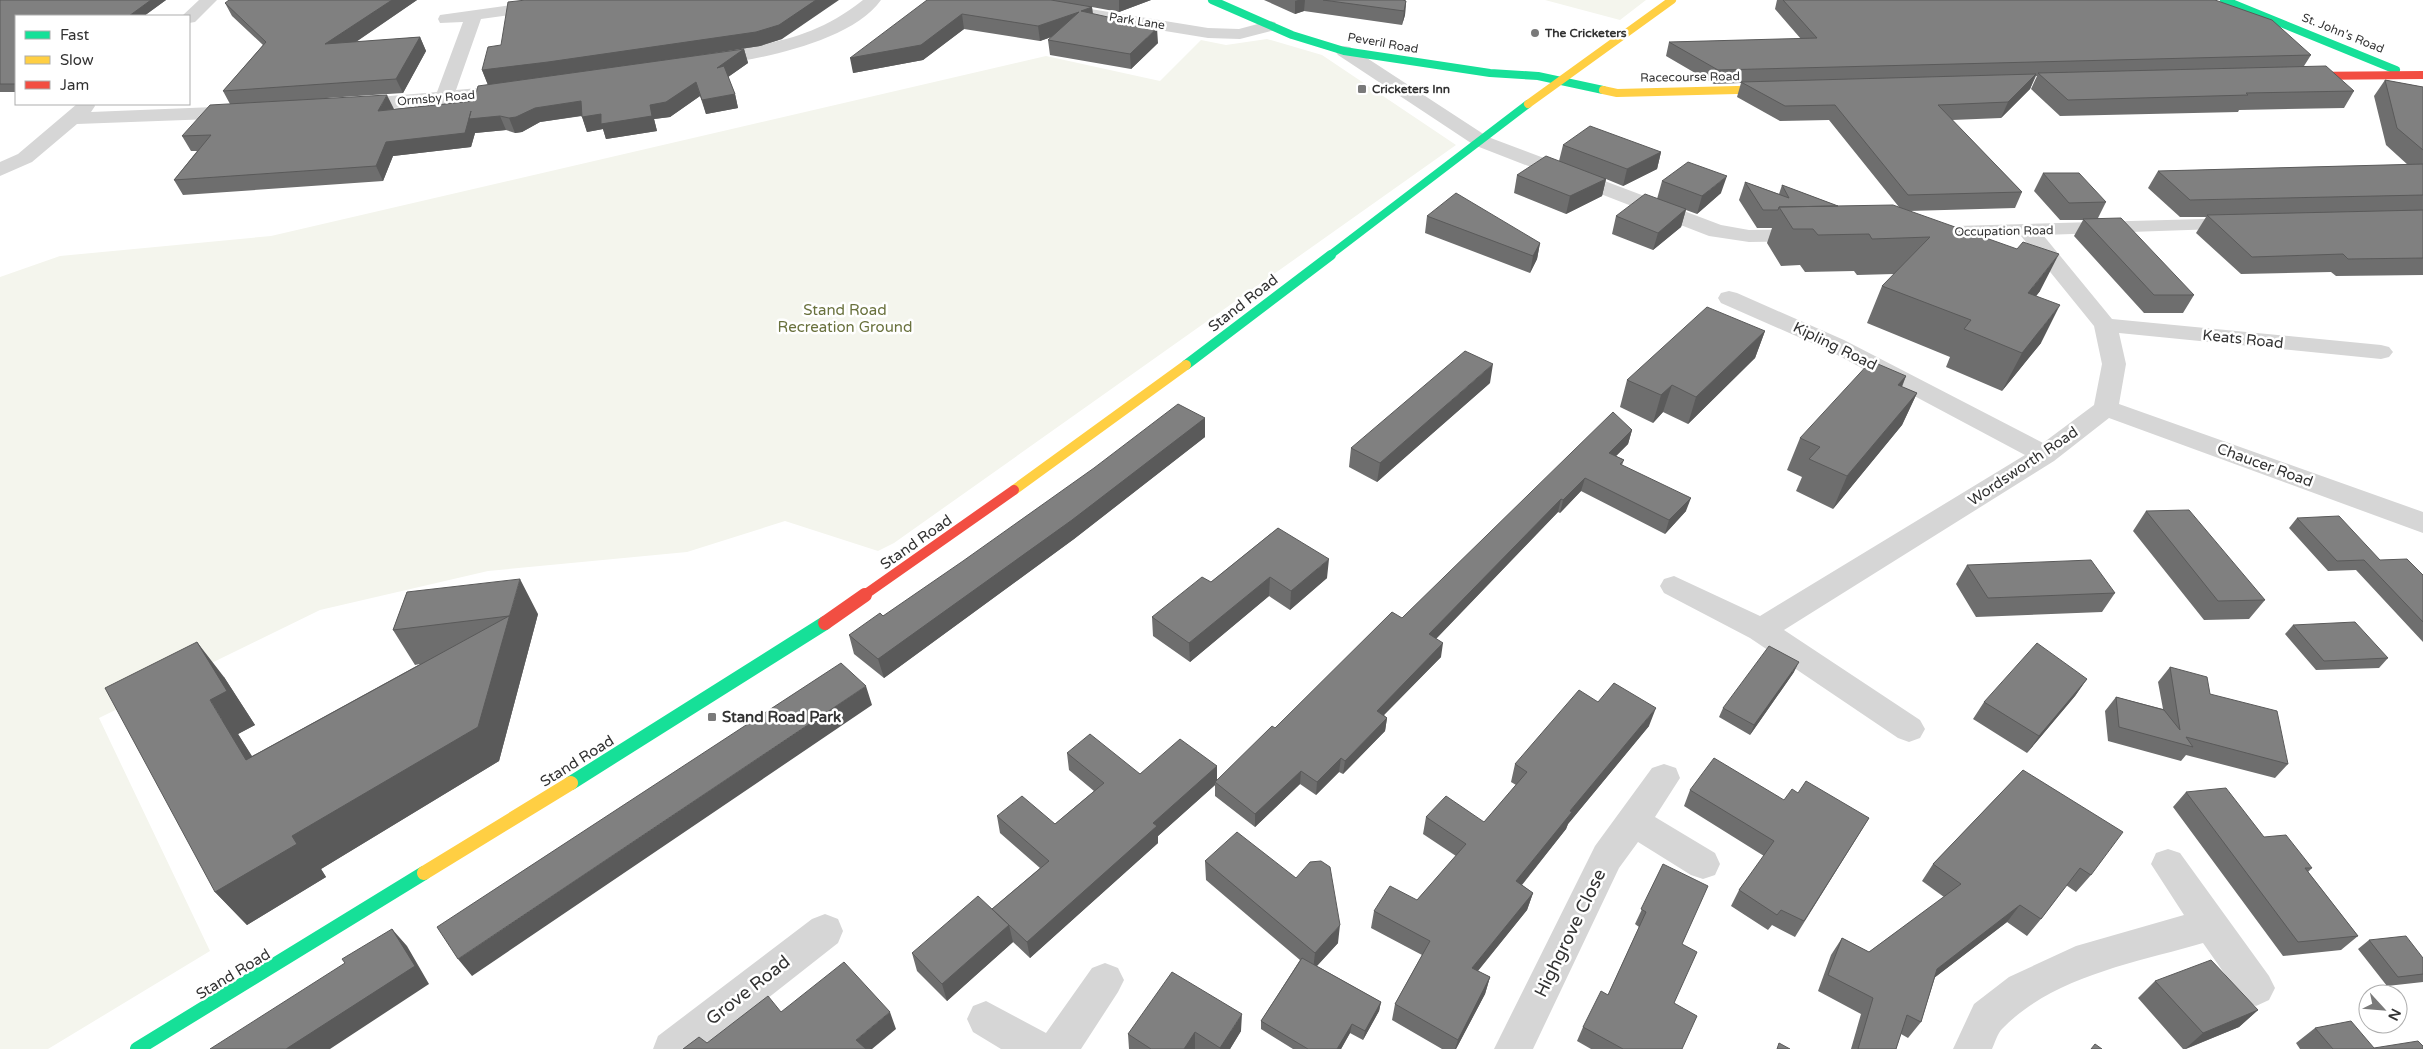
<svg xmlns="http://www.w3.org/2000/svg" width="2423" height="1049" viewBox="0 0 2423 1049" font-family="'Varela Round',sans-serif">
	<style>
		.green { fill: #f4f5ed }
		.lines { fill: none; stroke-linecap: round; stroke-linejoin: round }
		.street { fill: #d6d6d6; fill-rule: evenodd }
		.fast-far2 { stroke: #16e098; stroke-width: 8 }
		.fast-far1 { stroke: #16e098; stroke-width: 10 }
		.fast { stroke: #16e098; stroke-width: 14 }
		.slow-far2 { stroke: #ffcf43; stroke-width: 8 }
		.slow-far1 { stroke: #ffcf43; stroke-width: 10 }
		.slow { stroke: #ffcf43; stroke-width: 14 }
		.jam-far2 { stroke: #f24e42; stroke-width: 8 }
		.jam-far1 { stroke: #f24e42; stroke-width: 10 }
		.jam { stroke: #f24e42; stroke-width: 14 }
		.wall { fill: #6e6e6e }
		.shaded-wall { fill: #5a5a5a }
		.building { fill: #808080; stroke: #5a5a5a }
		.poi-dot { fill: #7a7a7a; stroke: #fff; stroke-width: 2 }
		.labels { text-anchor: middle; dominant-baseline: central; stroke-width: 5; stroke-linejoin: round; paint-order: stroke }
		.far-street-label { font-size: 12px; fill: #323232; stroke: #fff }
		.far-poi-label { font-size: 12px; font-weight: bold; fill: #323232; stroke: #fff; text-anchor: start }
		.street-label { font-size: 15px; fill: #323232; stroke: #fff }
		.park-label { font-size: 15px; fill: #69713d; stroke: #fff }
		.poi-label { font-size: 15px; font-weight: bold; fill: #323232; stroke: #fff; text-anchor: start }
		.near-street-label { font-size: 18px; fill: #323232; stroke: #fff }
	</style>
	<rect width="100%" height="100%" fill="#fff"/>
	<!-- green -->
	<path class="green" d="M1545,0H1646L1620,20Z
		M1267,39L1322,55L1456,145L894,543L878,551L785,521L687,552L488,571L320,610L99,718L210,951L48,1049H0V277L60,256L271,236L1046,56L1160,81L1201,40L1226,45Z"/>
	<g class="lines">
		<!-- street -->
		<path class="street" d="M199,0H217L195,22L189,23V16H182Z
			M549,0H593L591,3L585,5L481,19L456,90L513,85L519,86L522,90L519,94L444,104L355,111L348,109L346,105L348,101L355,99L437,92L463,22L440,23L438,19L440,15Z
			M863,0H881C856,36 782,54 741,61C729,63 715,68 703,65L700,61L703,57C767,41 807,44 863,0Z
			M997,0H1035L1208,28L1239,29L1269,21L1275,22L1277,26L1275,30L1240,39L1208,38L1005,5L999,3Z
			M1344,46L1350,47L1488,137L1721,225L1749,230L1806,229L1814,230L1817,235L1814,240L1806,241L1749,242L1709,236L1474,145L1338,55L1335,51L1338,47Z
			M77,104H94L95,106L91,112L239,106L246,108L248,112L246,116L239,118L77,124L32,162L0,176V162L18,154Z
			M2239,218L2246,220L2250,224L2246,228L2043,235L2112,319L2381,345L2389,347L2393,352L2389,357L2381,359L2119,333L2126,364L2119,404L2423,512V533L2109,418L2054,461L1784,630L1920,720L1925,729L1920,738L1909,742L1898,738L1750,638L1664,593L1660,586L1664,579L1674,576L1760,616L2025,455L1828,350L1721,303L1718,298L1721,293L1729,291L1737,293L1844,340L2043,443L2094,405L2102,364L2094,326L2021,236L1929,238L1921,237L1918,232L1921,227Z
			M1664,764L1676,768L1680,778L1655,817L1715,853L1720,864L1715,875L1703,879L1691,875L1638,842L1619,868L1533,1049H1494L1595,846L1652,768Z
			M2168,849L2180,853L2269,976L2275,988L2269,1000L2256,1006L2243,1000L2203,943C2135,963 2053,976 2002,1029C1997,1034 1995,1043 1992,1049H1953L1974,1004L2009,977L2076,946L2184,915L2151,864L2156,853Z
			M825,914L838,919L843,931L838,943L703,1049H653L658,1036L812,919Z
			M1105,963L1118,968L1124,980L1118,992L1081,1049H1001L973,1032L967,1019L973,1006L986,1001L1046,1033L1092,968Z"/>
		<!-- fast-far2 -->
		<path class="fast-far2" d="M1212,0L1292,35L1344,51L1490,73L1538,76L1603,90
			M2224,0L2396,70
			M1329,256L1528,104"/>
		<!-- fast-far1 -->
		<path class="fast-far1" d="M1186,365L1331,255"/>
		<!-- fast -->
		<path class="fast" d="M571,783L825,623
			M137,1049L424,873"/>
		<!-- slow-far2 -->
		<path class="slow-far2" d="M1603,90L1617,93L1777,89
			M1528,104L1672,0"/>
		<!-- slow-far1 -->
		<path class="slow-far1" d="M1014,490L1186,365"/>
		<!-- slow -->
		<path class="slow" d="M424,873L571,783"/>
		<!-- jam-far2 -->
		<path class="jam-far2" d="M2300,76L2423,75"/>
		<!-- jam-far1 -->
		<path class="jam-far1" d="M863,596L1014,490"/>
		<!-- jam -->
		<path class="jam" d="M825,623L865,595"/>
	</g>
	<!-- wall -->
	<path class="wall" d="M0,0H166L144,16H16V92H0Z
		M417,0L356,42L420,37L426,51L403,93L327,98L394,109L474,101L488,85L482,70L782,39L760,46L695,56L744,49L748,63L728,77L735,94L738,108L706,114L700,96L670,117L654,119L657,131L606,139L603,129L587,132L582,116L540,122L522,132L515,133L506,130L475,133L471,147L393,156L383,181L183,195L174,180L197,151H191L182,136L230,104L223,91L263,45L232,16L225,3Z
		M927,0H1151L1119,12L1092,7L1093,14L1158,43L1131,69L1050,55L1048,40L1052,37L1040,41L964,29L923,60L853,73Z
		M1264,0H1403L1406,1L1405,15L1402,25L1304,11L1295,14Z
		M1777,0H2215L2311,55L2304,66L2354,91L2344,108L2239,110L2238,112L2060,116L2031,89L2037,76H2036L2030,89L2001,118L1952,120L2022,192L2015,208L1909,211L2040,291L2036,296L2041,343L2002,391L1946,367L1950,357L1867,323L1882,286L1894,274L1857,275L1854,271L1805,272L1800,265L1781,266L1767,243L1772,228H1757L1739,200L1745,182L1779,194L1782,185L1838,206L1899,207L1829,120L1780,121L1737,97L1741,83L1714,84L1666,56L1669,42L1801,39L1775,9Z
		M2385,80L2423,87V275L2336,276L2331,272L2241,274L2196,233L2206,217H2180L2148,188L2158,171L2408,165L2386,145L2374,96Z
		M1563,145L1661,152L1657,169L1623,186L1606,179L1602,196L1566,214L1514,193L1517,175L1559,161Z
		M2043,173L2106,202L2098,218L2194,295L2183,313H2144L2074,236L2083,220H2060L2034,191Z
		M1662,181L1721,193L1697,214L1686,210L1681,227L1653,250L1612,234L1616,216L1657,199Z
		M1427,216L1540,243L1537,259L1530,273L1425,233Z
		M1765,331L1755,358L1688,424L1663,412L1653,423L1620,407L1627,380Z
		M1906,376L1902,387L1917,393L1902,425L1833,509L1796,491L1802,477L1787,470L1800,438Z
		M1490,383L1377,482L1349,467L1351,448Z
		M1205,418V437L1074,539L884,678L854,654L849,635L883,616Z
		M1632,430L1628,444L1616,456L1624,460L1622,465L1686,511L1665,534L1581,491L1560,513L1558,512L1436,639L1441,657L1384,715L1387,718L1385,731L1343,774L1339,772L1316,795L1300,784L1255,827L1215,796V785L1158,836V843L1030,958L1013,942L947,1001L917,971L912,953L992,909L1040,868L1000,833L997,816L1055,824L1094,791L1069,770L1067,753L1140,774L1217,766V781L1275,728L1402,618Z
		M2146,511L2265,600L2249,619L2204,620L2133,531Z
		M2297,518L2380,560L2423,575V642L2356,570L2328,571L2289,528Z
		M1278,528L1327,578L1290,610L1269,596L1190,662L1153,636L1152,617L1211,582Z
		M1967,565L2115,593L2102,612L1976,617L1956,584Z
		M407,592L538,614L499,761L321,869L326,877L247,925L215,892L224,677L255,725L238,734L252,756L420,664L415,665L393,630Z
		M2293,625L2388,658L2379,668L2316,670L2285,634Z
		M2170,667L2210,694L2288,764L2275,778L2186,755L2181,761L2108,741L2105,711L2116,697L2163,709L2158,682Z
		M1794,672L1750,735L1719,717L1723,708Z
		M2087,679L2075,696L2027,753L1973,719L1984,702Z
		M1598,702L1649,726L1568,824L1566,829L1522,885L1533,893L1527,910L1478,971L1490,977L1485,994L1456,1049H1442L1392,1020L1395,1004L1422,955L1371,928L1374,911L1417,900L1456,856L1423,834L1426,817L1484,822L1516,785L1511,782L1515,764Z
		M2023,770L2091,875L2076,892L2066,885L2041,919L2027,936L2007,922L1935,977L1921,1022L1908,1038L1901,1034L1896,1049H1851L1861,1014L1818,991L1831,955L1842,938L1869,952L1944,897L1922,881L1933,864Z
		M1690,790L1784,800L1798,793L1869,818L1795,937L1772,925L1768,930L1731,906L1739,890L1764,856L1684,806Z
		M2186,792L2264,837L2312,868L2308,872L2358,936L2341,950L2283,956L2173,807Z
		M1205,861L1296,878L1338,943L1317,966L1381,1002L1379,1011L1363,1040L1350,1033L1341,1049H1293L1261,1029V1021L1300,960L1206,880Z
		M1663,864L1682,944L1674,1003L1682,1049H1591L1577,1041L1583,1027L1608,995L1639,927L1635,924Z
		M2369,940L2423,958V982L2387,986L2358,949Z
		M2155,981L2258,1010L2239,1027L2186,1049H2183L2138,998Z
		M2315,1028L2374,1048L2423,1049H2300L2296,1043Z
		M1241,1031L1230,1049H1129L1128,1034Z"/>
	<!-- shaded-wall -->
	<path class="shaded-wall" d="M151,0H166L144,16H129Z
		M392,0H417L332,58L325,44Z
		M816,0H839L782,39L760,46L554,77L488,85L482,70Z
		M1119,0H1151L1119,12Z
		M1298,0H1305L1304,11L1295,14V1Z
		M1406,1L1405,15L1402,25L1404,11Z
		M1092,7L1093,21L1081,11Z
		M1079,12L1080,26L1040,41L1038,26Z
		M962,14L964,29L923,60L853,73L850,58Z
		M1157,28L1158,43L1131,69L1130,54Z
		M420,37L426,51L403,93L396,79Z
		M744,49L748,63L721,82L717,68Z
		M2036,74L2030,89L2001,118L2008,102Z
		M696,82L700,96L670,117L654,119L657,131L606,139L603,129L587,132L582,117L650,105Z
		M735,94L738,108L706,114L702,100Z
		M387,95L394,109L378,111Z
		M581,101L586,115L540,122L522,132L515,133L509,118L535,108Z
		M471,111L500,116L506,130L475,133L471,147L393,156L383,181L376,166L386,142Z
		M1661,152L1657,169L1623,186L1627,169Z
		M1727,176L1721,193L1697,214L1702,196Z
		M1606,179L1602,196L1566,214L1570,196Z
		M1686,209L1681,227L1653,250L1658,233Z
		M1540,243L1537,259L1530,273L1533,256Z
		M2059,254L2040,291L2009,331L2028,293Z
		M2060,305L2041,343L2002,391L2022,353Z
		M1765,331L1755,358L1688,424L1696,397Z
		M1493,364L1490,383L1377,482L1380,463Z
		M1906,376L1892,408L1898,385Z
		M1672,385L1663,412L1653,423L1661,395Z
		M1917,393L1902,425L1833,509L1847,476Z
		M1205,418V437L1074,539L884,678L878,659Z
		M1632,430L1628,444L1605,467L1609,453Z
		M1585,478L1581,491L1560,513L1563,500Z
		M1691,498L1686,511L1665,534L1669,520Z
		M1561,499L1558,512L1427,648L1429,634Z
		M1329,559L1327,578L1290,610L1291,591Z
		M1270,577L1269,596L1190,662L1189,643Z
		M520,579L538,614L499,761L321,869L326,877L247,925L215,892L292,836L478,727Z
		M197,642L224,677L255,725L238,734L275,794L246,760L210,700Z
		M1443,643L1441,657L1375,724L1377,711Z
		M1799,662L1794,672L1750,735L1754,725Z
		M2087,679L2075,696L2027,753L2039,736Z
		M866,686L872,705L472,976L458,959Z
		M1656,708L1649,726L1568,824L1566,829L1511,898L1516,881L1570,811Z
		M1387,718L1385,731L1343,774L1345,761Z
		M1341,758L1339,772L1316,795L1317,782Z
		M1217,766V783L1215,782V785L1158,836V843L1030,958L1027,942L1153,823Z
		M1301,771L1300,784L1255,827V814Z
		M1533,893L1527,910L1467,984L1472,968Z
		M2020,905L2007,922L1925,985L1937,969Z
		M1009,925L1013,942L947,1001L942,984Z
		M1340,925L1338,943L1313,970L1315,953Z
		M392,929L407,946L429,984L330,1049H286Z
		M1490,977L1485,994L1456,1049H1455L1458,1040Z
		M1381,1002L1379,1011L1363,1040L1365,1031Z
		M2258,1010L2239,1027L2185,1049L2203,1033Z
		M890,1012L896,1029L872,1049H860L856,1040Z
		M1242,1014L1241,1031L1230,1049H1220V1048Z
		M1352,1024L1350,1033L1341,1049H1337Z
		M1195,1032V1049H1184Z"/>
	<!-- building -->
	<path class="building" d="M0,0H151L129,16H16V84H0Z
		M229,0H392L325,44L420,37L396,79L223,91L266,42L225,3Z
		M526,0H816L779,25L756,32L548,62L482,70L488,47L501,45L508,2Z
		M927,0H1051L1092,7L1081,11L1157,28L1130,54L1048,40L1079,12L1038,26L962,14L921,45L850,58Z
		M1323,0H1403L1406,1L1404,11Z
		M1783,0H2215L2272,20L2311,55L1718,70L1669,42L1817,38Z
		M744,49L717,68L724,66L735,94L702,100L696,82L666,102L650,105L652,116L601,124V114L582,117L581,101L535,108L516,117L509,118L500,116L469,119L471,111L465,133L386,142L376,166L174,180L211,135L182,136L210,105L387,95L378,111L474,101L478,86Z
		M2326,66L2354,91L2246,93L2248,95L2068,100L2038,73Z
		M2036,74L2008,102L1938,105L2022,192L1908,195L1835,105L1785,106L1741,82Z
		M2385,80L2423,87V150L2397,128Z
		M1590,126L1661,152L1627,169L1563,145Z
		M1546,156L1606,179L1570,196L1517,175Z
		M1688,162L1727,176L1702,196L1662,181Z
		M2423,164V195L2190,200L2158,171Z
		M2043,173H2079L2106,202L2069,203Z
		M1745,182L1789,198L1782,185L1838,206L1779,207L1778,210H1763Z
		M1456,193L1540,243L1533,256L1427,216Z
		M1645,194L1686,209L1658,233L1616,216Z
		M1893,205L2017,249L2023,242L2059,254L2028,293L2060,305L2022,353L1964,329L1971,320L1882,286L1930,237L1872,239L1869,234L1818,235L1813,229H1793L1779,207Z
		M2423,210V258L2348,259L2343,254L2252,257L2207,215Z
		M2121,218L2194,295H2154L2083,219Z
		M1707,307L1765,331L1696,397L1672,385L1661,395L1627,380Z
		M1465,351L1493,364L1380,463L1351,448Z
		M1871,361L1906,376L1898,385L1917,393L1847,476L1809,459L1820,447L1800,438Z
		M1178,404L1205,418L1072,520L878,659L849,635L880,613L883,616L963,561L1094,468Z
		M1613,412L1632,430L1609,453L1624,460L1620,464L1691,498L1669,520L1585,478L1563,500L1561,499L1429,634L1443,643L1377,711L1387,718L1345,761L1341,758L1317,782L1301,771L1255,814L1215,782L1272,726L1275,728L1392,612L1402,618Z
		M2189,510L2265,600L2218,601L2146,511Z
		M2339,516L2380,560L2407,559L2423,575V622L2364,560L2337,561L2297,518Z
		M1278,528L1329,559L1291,591L1270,577L1189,643L1152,617L1202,577L1211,582Z
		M2091,560L2115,593L1988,598L1967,565Z
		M520,579L478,727L292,836L297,844L215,892L105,688L197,642L227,691L210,700L246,760L509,616L393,630L407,592Z
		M2355,622L2388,658L2324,661L2293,625Z
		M2037,643L2087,679L2039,736L1984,702Z
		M1769,646L1799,662L1754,725L1723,708Z
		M841,663L866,686L458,959L437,927Z
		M2170,667L2207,677L2210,694L2277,711L2288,764L2186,737L2193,747L2119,727L2116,697L2164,710L2180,730Z
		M1614,683L1656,708L1570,811L1572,812L1516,881L1533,893L1472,968L1490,977L1458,1040L1395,1004L1430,941L1374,911L1390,886L1417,900L1466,844L1426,817L1446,796L1484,822L1527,772L1515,764L1579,690L1598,702Z
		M1090,734L1140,774L1180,739L1217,766L1153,823L1157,826L1027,942L992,909L1049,861L997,816L1022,796L1055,824L1104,783L1067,753Z
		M1714,758L1784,800L1792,789L1798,793L1806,781L1869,818L1804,921L1781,910L1777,915L1739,890L1774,841L1690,790Z
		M2023,770L2123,832L2091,875L2080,868L2041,919L2020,905L1937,969L1921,1022L1907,1015L1896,1049H1858L1873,998L1828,975L1842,938L1869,952L1961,884L1933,864Z
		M2226,788L2264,837L2286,835L2312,868H2305L2358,936L2298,942L2186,792Z
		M1237,832L1296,878L1310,862L1321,861L1330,867L1340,925L1315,953L1205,861Z
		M1663,864L1708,886L1682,944L1697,952L1674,1003L1697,1016L1682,1049H1623L1583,1027L1601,991L1608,995L1646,912L1641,909Z
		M978,896L1009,925L942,984L912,953Z
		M392,929L415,966L286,1049H210L345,963L342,959Z
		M2406,936L2423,958V974L2398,977L2369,940Z
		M1302,958L1381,1002L1365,1031L1352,1024L1337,1049H1308L1261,1021Z
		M2211,960L2258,1010L2203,1033L2155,981Z
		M844,962L890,1012L856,1040L866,1049H683L699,1037L707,1043L768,996L781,1012Z
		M1172,972L1242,1014L1220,1048L1195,1032L1184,1049H1151L1128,1034Z
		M2351,1021L2374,1048L2418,1041L2423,1046V1049H2333L2315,1028Z
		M1779,1043L1790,1049H1777Z
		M2095,1044L2102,1049H2091Z"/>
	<!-- markers -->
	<g class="poi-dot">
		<circle cx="1535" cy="33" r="5"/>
		<rect x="1357" y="84" width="10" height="10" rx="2.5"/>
		<rect x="707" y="712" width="10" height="10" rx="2.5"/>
	</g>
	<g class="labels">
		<!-- far-street labels -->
		<g class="far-street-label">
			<text transform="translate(1137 21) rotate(9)">Park Lane</text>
			<text transform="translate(2343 33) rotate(22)">St. John's Road</text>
			<text transform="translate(1383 43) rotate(10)">Peveril Road</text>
			<text transform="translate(1690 77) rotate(-1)">Racecourse Road</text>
			<text transform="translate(436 98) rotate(-5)">Ormsby Road</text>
			<text transform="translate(2004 231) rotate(-1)">Occupation Road</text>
		</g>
		<!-- far-poi labels -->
		<g class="far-poi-label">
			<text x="1545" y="33">The Cricketers</text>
			<text x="1372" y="89">Cricketers Inn</text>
		</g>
		<!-- street labels -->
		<g class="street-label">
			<text transform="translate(1243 303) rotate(-38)">Stand Road</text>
			<text transform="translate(2243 339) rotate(6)">Keats Road</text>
			<text transform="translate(1835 346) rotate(26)">Kipling Road</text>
			<text transform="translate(2265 465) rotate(20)">Chaucer Road</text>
			<text transform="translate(2023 466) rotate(-34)">Wordsworth Road</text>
			<text transform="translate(916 542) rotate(-35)">Stand Road</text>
			<text transform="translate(577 761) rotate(-32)">Stand Road</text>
			<text transform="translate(233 974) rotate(-31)">Stand Road</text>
		</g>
		<!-- park labels -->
		<g class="park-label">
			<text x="845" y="310">Stand Road<tspan x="845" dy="17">Recreation Ground</tspan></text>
		</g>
		<!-- poi labels -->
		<g class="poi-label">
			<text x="722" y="717">Stand Road Park</text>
		</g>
		<!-- near-street labels -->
		<g class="near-street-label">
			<text transform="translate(1570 933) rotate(-64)">Highgrove Close</text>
			<text transform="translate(748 990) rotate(-38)">Grove Road</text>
		</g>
	</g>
	<!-- legend -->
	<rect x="15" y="15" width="175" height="90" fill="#ffffff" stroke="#adadad"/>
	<rect x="25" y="31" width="25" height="8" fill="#16e098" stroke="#adadad"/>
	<text x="60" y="40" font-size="15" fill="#323232">Fast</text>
	<rect x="25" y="56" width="25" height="8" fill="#ffcf43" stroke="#adadad"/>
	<text x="60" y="65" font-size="15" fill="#323232">Slow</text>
	<rect x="25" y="81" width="25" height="8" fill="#f24e42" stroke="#adadad"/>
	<text x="60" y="90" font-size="15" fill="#323232">Jam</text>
	<!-- north arrow -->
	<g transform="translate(2383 1009) rotate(116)"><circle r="24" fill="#ffffff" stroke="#adadad"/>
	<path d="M0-4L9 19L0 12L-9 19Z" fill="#7a7a7a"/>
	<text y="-8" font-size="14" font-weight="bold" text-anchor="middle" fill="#323232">N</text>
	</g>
</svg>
